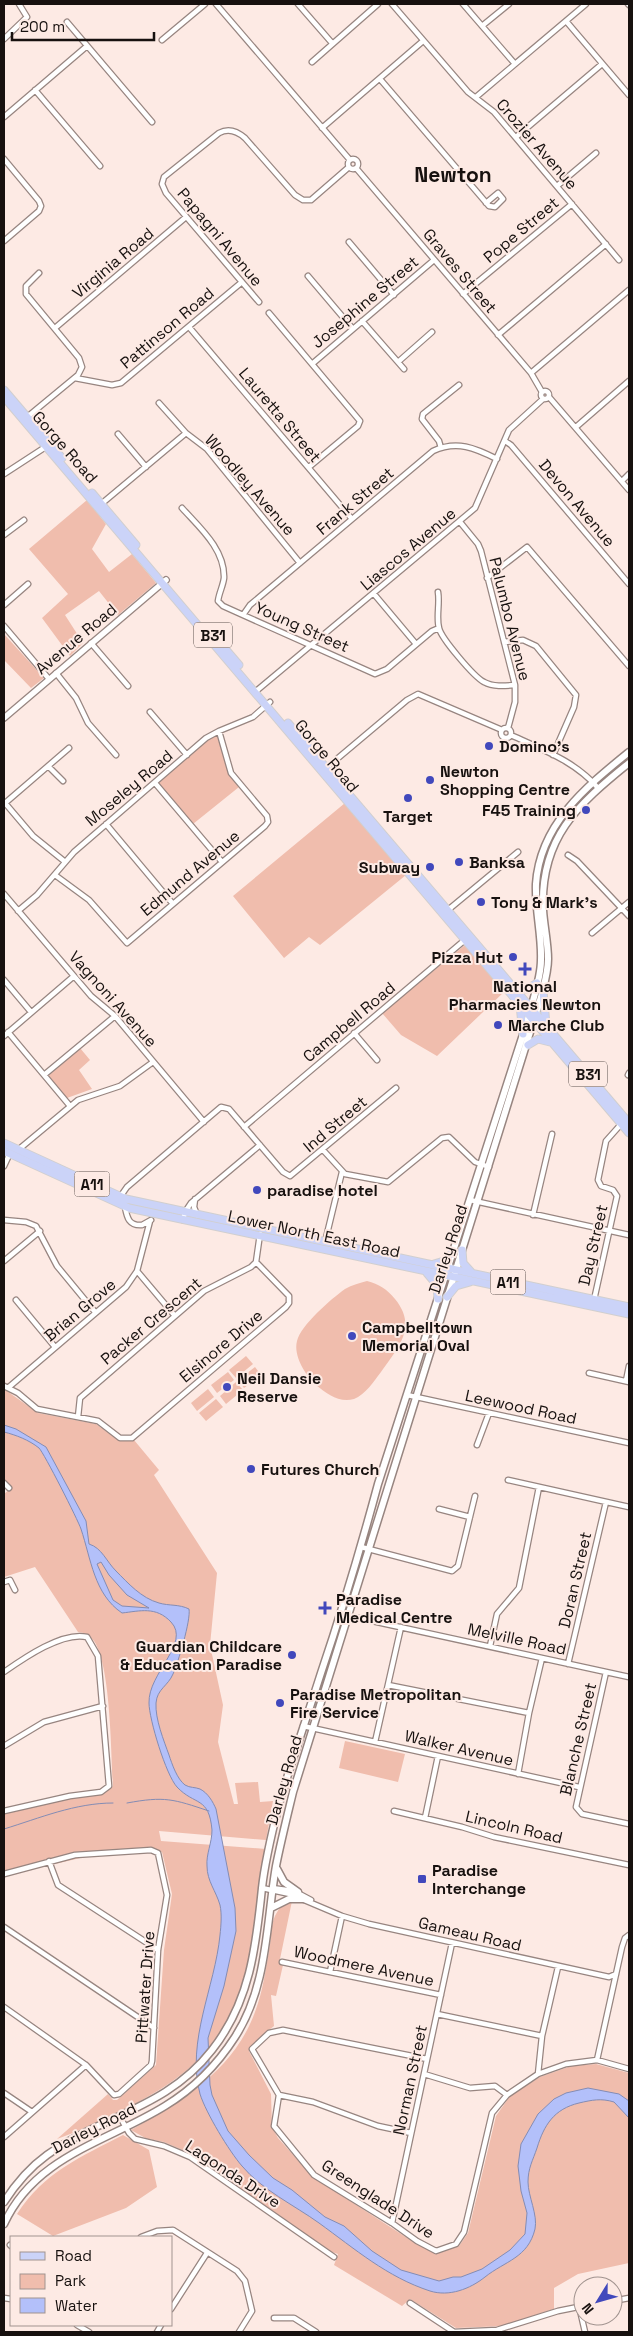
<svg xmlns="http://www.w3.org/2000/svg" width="633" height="2336" viewBox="0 0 633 2336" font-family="'Space Grotesk',sans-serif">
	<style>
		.green { fill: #f0bdad }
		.water { fill: #b3c0fa; stroke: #848cb4; fill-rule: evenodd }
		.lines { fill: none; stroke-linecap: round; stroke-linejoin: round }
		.stream { stroke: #848cb4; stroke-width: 1 }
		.minor-casing { stroke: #978580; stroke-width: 7 }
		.tertiary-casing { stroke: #978580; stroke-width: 8 }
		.secondary-casing { stroke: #978580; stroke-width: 9 }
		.primary-casing { stroke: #d1cfcf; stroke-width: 9 }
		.minor { stroke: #fff; stroke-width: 4.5 }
		.tertiary { stroke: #fff; stroke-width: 5.5 }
		.secondary { stroke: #fff; stroke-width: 6 }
		.primary { stroke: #cbd3f8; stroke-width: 7 }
		.poi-dot { fill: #4148bc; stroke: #fdeae4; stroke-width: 2 }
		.labels { text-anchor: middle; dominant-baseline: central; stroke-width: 4; stroke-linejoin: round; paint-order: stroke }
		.shield { fill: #fdeae4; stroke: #5c524f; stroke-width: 1 }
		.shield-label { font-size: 15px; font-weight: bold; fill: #17110f }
		.street-label { font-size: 16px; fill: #17110f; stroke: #fdeae4 }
		.poi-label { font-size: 16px; font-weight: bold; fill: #17110f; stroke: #fdeae4; text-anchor: start }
		.district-label { font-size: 21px; font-weight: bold; fill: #17110f; stroke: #fdeae4 }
	</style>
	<rect width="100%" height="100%" fill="#fdeae4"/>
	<!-- green -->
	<path class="green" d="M87,500L106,524L92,549L109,572L132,554L156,583L118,615L99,591L65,615L83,643L70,656L42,618L68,594L29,549Z
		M4,634L44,678L31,688L4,660Z
		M217,733L229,773L239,787L193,824L157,783L205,741Z
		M345,803L406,875L320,945L309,937L284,958L233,896Z
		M465,945L505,991L437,1056L401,1035L382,1013Z
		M80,1048L90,1060L79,1070L92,1089L67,1098L48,1076Z
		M367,1281C379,1284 387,1289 395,1299C418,1327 398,1348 381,1372C374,1381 365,1395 354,1399C339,1403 327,1394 316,1385C306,1376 293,1356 297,1341C301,1325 331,1299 345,1289C352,1285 360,1283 367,1281Z
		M246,1356L253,1364L236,1378L229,1370Z
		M255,1367L261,1375L244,1388L238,1380Z
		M228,1372L234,1380L217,1393L211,1385Z
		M236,1382L243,1390L226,1404L220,1396Z
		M4,1389L38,1413L96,1424L118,1440H134L159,1470L154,1475L217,1573L210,1645L223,1705L218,1742L234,1804H238L235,1783L258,1782L260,1802L273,1801L266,1840L159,1831L161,1841L266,1849C260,1891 257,1936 246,1977C226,2051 175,2086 110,2116C92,2124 75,2133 57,2139L108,2094L113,2100H117L156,2065L164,1950L172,1894L162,1852L110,1851L4,1876V1814L71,1798L103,1794L113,1786C111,1753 111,1666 94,1641C89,1634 85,1633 78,1632L35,1567L4,1577V1494L11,1488L4,1480Z
		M208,1389L214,1397L197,1411L191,1403Z
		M216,1399L223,1407L206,1421L199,1413Z
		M345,1741L405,1754L398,1782L339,1768Z
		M292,1901L280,1959L279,1963L283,1965L276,1996L271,1995L274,2026L259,2038L249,2051L271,2094L272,2127L278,2138L313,2177L415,2243L436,2254L459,2246L468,2233L496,2116L510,2096L540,2077L571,2066L596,2064L629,2073V2263L578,2274L554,2288V2309L503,2326L456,2328L410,2299L402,2306L334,2265L338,2254L329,2251L187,2152L164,2142L147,2139L131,2130C182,2101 234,2070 255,2012C263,1991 266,1968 270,1945C271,1936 271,1924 275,1916C279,1908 283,1903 292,1901Z
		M123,2135L149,2150L157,2187L126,2208L53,2236L17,2214C44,2172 81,2157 123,2135Z"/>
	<!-- water -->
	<path class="water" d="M4,1425L16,1429L46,1447L86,1521L89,1544C102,1548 106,1561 116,1571C128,1583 141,1598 159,1603C169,1606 179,1604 189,1609C191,1620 178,1663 173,1674C168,1686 157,1689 156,1703C155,1719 164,1741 169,1755C172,1764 177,1779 185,1785C190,1788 195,1787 200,1789C208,1793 213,1802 216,1809L235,1908L236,1931L224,1986L208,2038L210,2085L212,2095L228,2131L249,2155L273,2178L292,2190L325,2217L344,2226L372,2251L401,2270L439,2281L453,2277H461L482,2269L510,2250L525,2234L527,2213L521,2191L518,2166L521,2144L538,2114L554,2099L566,2093L588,2088L619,2094L629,2101V2118L614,2102C601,2098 592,2100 579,2103C554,2109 544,2125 537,2148C533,2160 528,2168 528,2182C528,2196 538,2215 535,2229C528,2258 505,2261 485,2277C470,2289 449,2297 430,2291C387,2277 355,2249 319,2223C294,2205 262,2190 242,2166C229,2151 206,2113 200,2094C186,2041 215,1987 220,1935C221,1926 222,1914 220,1905C216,1891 207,1881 207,1866C206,1854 212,1843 212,1830C209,1796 195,1806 177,1787C166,1775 149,1719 149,1703C148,1673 191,1643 171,1622C156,1606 140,1611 122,1613C94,1594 91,1559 81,1529C78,1520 44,1453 39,1448C29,1440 16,1435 4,1432ZM101,1562L109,1575L127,1595L149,1608L122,1606L113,1600L97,1564Z"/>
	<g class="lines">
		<!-- stream -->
		<path class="stream" d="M127,1803C165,1796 173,1799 209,1811
			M4,1829C40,1818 75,1803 113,1803"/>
		<!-- minor casing -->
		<g class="minor-casing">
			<path id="minor" d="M216,4L350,160
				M298,4L332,43
				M392,4L468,92L494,112L619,260
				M463,4L515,64
				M628,4L629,5
				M566,21L629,95
				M67,22L152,122
				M482,26L509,4
				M4,39L27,17L19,4
				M162,40L205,4
				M312,62L378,4
				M380,79L489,206L495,207L503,199L498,193L486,203
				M35,90L100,166
				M476,97L586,4
				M4,117L87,46
				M322,128L423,41
				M516,137L602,64
				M348 164a5 5 0 1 1 10 0a5 5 0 1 1-10 0Z
				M4,159L39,201L41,206L39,211L4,241
				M356,168L531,373L542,392
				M557,186L596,153
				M349,242L394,295
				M308,276L353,329
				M463,294L572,204
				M259,302L166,193L162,184L164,177L219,133C228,128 237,131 245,138L295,195L303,200H311L349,167
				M269,313L360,421L358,426L309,467
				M362,321L404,369
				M189,327L352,519
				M55,328L186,217
				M498,335L606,244
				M398,362L432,332
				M312,364L434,260
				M531,373L629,290
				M75,378L112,385L121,383L242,282
				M541 395a4 4 0 1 1 8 0a4 4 0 1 1-8 0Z
				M549,397L629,490
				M159,403L186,433L207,449L300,563
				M26,418L78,375L82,367L79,358L26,294V286L39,273
				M576,427L629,381
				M118,434L146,467
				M505,441L511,445L629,584
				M441,448L439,441L422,419L423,414L459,385
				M4,474L47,446
				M622,481L629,474
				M100,505L186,433
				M182,508C199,527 225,549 224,578C223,586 219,593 218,601L223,606L243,615L375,674L387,669L432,631L439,628
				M460,522L478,544L481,551L515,685V702L508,728
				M4,535L24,520
				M487,578L527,547L629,666
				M438,592C440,604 436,617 439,628C441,638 474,677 484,682C493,687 504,686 515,685
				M374,594L416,644
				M4,605L28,584
				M243,615L250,605L433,451C457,440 475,448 497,459
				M4,626L49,679
				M504,642L523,640L536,646L576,695L574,707L553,755
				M91,643L128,686
				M56,673L76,698L88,723L116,755
				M255,692L475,508L509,430L543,399
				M150,712L187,755
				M501 733a5 5 0 1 1 10 0a5 5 0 1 1-10 0Z
				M511,735C543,750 575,761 598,788
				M48,766L63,781
				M325,769L407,700L418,694L502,730
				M155,783L222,862
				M5,803L33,836L64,861
				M4,804L69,748
				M106,824L173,904
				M568,855L577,861L629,916
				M55,875L89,900L127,943L265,826L268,822L267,816L231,773L219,731
				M4,894L91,996L115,1016L204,1122
				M448,910L518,852
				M18,911L37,895L74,852L206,738L219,731L253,717L270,702
				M592,933L629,902
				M4,980L31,1012
				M8,1032L70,1106
				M354,1033L377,1060
				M4,1036L74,976
				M44,1075L115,1016
				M628,1075L629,1073
				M244,1127L466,939
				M18,1150L78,1100L120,1086L153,1062
				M323,1150L345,1174L388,1182L442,1138L449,1137L475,1162L489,1167
				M4,1166L10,1153
				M120,1197L127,1187L221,1107L229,1109L283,1172L290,1176L396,1088
				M195,1199L194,1207L197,1215
				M470,1200L629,1235
				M125,1207C127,1218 129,1226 142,1225L151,1220
				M533,1215L552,1134
				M4,1220L26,1222L36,1226L57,1266L95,1312
				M183,1220L185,1212L191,1203L260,1145
				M325,1242L342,1172
				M4,1261L40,1231
				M137,1271L175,1316
				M16,1300L55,1347
				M594,1300L617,1196L613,1190L601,1186L598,1180L606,1141L623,1122
				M589,1373L629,1382
				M626,1381L629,1366
				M4,1386L18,1393L37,1409L98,1421L120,1438H132L286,1307L289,1303V1296L256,1262
				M9,1387L126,1287L137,1271L150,1221
				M407,1395L629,1443
				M78,1417L80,1398L204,1291L251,1267L256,1262L260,1234
				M477,1445L489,1413
				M508,1480L629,1507
				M4,1483L9,1488
				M439,1509L470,1517
				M361,1547L452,1571L458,1566L475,1496
				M4,1582L10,1580L15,1590
				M340,1614L629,1677
				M490,1646L497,1614L519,1588L539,1487
				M568,1664L606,1502
				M4,1672C24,1658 63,1631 87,1637L98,1656L109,1786L101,1792L70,1796L4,1811
				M606,1672L576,1807L582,1814L629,1824
				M388,1685L529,1713
				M303,1726L579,1787
				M375,1742L401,1627
				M4,1746L44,1722L103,1706
				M518,1774L529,1713L542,1658
				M394,1811L462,1827L494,1837L629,1865
				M425,1818L438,1756
				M49,1861L58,1885L158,1950
				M4,1874L75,1855L151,1850L158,1853L167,1895L158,1950L152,2061L151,2065L119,2094L114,2095L86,2065L4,2007
				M262,1888L290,1894L342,1916L369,1924L609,1977L616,1974
				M272,1888L294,1891L311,1900
				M4,1927L154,2028
				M282,1962L441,1995
				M330,1972L342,1916
				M437,2014L542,2036
				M427,2059L283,2030L269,2033L252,2049L279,2095L274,2126L314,2175L392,2223L417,2241L436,2251L456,2244L464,2232L492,2113L507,2095L538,2074L566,2064L597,2060L629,2069
				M597,2060L622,1947L625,1938L629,1935
				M424,2074L470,2088L495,2086L507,2095
				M538,2074L542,2036L558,1967
				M4,2093L32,2112
				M279,2095L313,2102L378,2126L411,2133
				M120,2117L129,2133L135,2139L164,2146L190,2157L334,2257
				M4,2137L86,2065
				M392,2223L452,1943
				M141,2237L157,2231L173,2230L237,2271L245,2281L252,2311L239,2332
				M10,2245L11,2246
				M4,2298L11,2299
				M613,2301L629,2298
				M410,2303L454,2332
				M579,2306L585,2332
				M171,2309L207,2253
				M274,2318H294L316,2332
				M77,2325L89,2332
				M157,2332L161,2325
				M454,2332L497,2330L558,2311L583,2306"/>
		</g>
		<!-- tertiary casing -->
		<g class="tertiary-casing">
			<path id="tertiary" d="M4,718L166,580"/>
		</g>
		<!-- secondary casing -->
		<g class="secondary-casing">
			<path id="secondary" d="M277,1869L284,1882L298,1892
				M271,1908L289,1899H304
				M4,2202C15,2185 29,2168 47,2155C103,2115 167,2108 212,2050C250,2002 256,1947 262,1888C265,1860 272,1832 279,1804C292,1760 307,1717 321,1673C342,1611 361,1547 378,1484L529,1016C533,998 541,979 541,960C542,935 535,910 536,884C540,824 586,787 629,752
				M4,2224C35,2156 107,2142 165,2106C193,2089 217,2065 235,2037C268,1986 266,1924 276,1866C281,1841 287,1817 293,1792L541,997C544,985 548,972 548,959C548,943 544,926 543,910C540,838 577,805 629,763"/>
		</g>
		<!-- primary casing -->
		<g class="primary-casing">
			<path id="primary" d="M4,390L62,458
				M4,397L629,1133
				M92,493L136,545
				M215,637L239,665
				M288,723L629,1123
				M514,986L527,989L537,983
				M543,991L546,1025
				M520,1005L523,1034
				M528,1045L538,1039L550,1042
				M4,1143L126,1199L629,1307
				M4,1151L129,1208L629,1314
				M462,1250L463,1263L472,1273
				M434,1264L444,1261L453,1252
				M427,1273L437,1285L438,1299
				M447,1297L456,1286L470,1282"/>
		</g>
		<!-- minor -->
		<use href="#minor" class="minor"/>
		<!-- tertiary -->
		<use href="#tertiary" class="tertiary"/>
		<!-- secondary -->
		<use href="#secondary" class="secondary"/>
		<!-- primary -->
		<use href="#primary" class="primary"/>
	</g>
	<!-- markers -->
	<g class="poi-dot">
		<circle cx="489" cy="746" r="5"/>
		<circle cx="430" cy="780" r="5"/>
		<circle cx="408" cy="798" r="5"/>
		<circle cx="586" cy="810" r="5"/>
		<circle cx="459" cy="862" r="5"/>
		<circle cx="430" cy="867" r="5"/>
		<circle cx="481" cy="902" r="5"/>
		<circle cx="513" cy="957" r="5"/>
		<path d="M522.5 961.5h5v5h5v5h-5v5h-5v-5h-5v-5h5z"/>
		<circle cx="498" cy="1025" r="5"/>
		<circle cx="257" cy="1190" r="5"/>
		<circle cx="352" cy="1336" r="5"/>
		<circle cx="227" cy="1387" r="5"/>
		<circle cx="251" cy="1469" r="5"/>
		<path d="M322.5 1600.5h5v5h5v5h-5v5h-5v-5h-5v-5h5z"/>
		<circle cx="292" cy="1655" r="5"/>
		<circle cx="280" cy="1703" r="5"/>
		<rect x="417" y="1874" width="10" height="10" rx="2.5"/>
	</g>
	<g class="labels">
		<!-- shield labels -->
		<g class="shield">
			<rect x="194" y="622.5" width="38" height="25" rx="4"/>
			<rect x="569" y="1061.5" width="38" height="25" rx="4"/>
			<rect x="74.5" y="1171.5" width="35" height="25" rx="4"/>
			<rect x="490.5" y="1269.5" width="35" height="25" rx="4"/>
		</g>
		<g class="shield-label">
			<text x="213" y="635">B31</text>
			<text x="588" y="1074">B31</text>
			<text x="92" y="1184">A11</text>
			<text x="508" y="1282">A11</text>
		</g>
		<!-- street labels -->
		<g class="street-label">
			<text transform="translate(537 144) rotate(49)">Crozier Avenue</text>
			<text transform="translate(521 230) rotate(-40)">Pope Street</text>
			<text transform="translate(220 237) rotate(50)">Papagni Avenue</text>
			<text transform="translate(113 263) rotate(-40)">Virginia Road</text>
			<text transform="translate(460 271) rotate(50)">Graves Street</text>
			<text transform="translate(365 302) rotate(-40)">Josephine Street</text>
			<text transform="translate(167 328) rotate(-40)">Pattinson Road</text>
			<text transform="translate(280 415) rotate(50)">Lauretta Street</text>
			<text transform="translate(65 447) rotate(49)">Gorge Road</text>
			<text transform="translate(250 485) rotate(49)">Woodley Avenue</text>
			<text transform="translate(355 501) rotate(-40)">Frank Street</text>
			<text transform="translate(577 503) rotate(50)">Devon Avenue</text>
			<text transform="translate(408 549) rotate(-40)">Liascos Avenue</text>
			<text transform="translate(510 619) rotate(76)">Palumbo Avenue</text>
			<text transform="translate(302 627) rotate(24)">Young Street</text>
			<text transform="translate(76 639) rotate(-40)">Avenue Road</text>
			<text transform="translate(327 756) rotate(50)">Gorge Road</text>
			<text transform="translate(129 788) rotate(-40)">Moseley Road</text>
			<text transform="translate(190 873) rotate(-40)">Edmund Avenue</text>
			<text transform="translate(113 999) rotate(48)">Vagnoni Avenue</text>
			<text transform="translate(349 1022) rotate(-40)">Campbell Road</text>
			<text transform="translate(335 1124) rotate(-40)">Ind Street</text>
			<text transform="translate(314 1234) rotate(12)">Lower North East Road</text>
			<text transform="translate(593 1245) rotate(-77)">Day Street</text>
			<text transform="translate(448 1249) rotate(-72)">Darley Road</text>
			<text transform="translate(80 1310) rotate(-40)">Brian Grove</text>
			<text transform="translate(151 1321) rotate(-40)">Packer Crescent</text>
			<text transform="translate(221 1346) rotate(-40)">Elsinore Drive</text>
			<text transform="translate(521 1407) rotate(12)">Leewood Road</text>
			<text transform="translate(575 1580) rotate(-77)">Doran Street</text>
			<text transform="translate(517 1639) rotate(12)">Melville Road</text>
			<text transform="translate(578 1739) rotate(-77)">Blanche Street</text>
			<text transform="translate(459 1748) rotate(13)">Walker Avenue</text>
			<text transform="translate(284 1780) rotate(-74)">Darley Road</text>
			<text transform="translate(514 1827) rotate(13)">Lincoln Road</text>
			<text transform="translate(470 1934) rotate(13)">Gameau Road</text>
			<text transform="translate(364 1966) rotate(12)">Woodmere Avenue</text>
			<text transform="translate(145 1987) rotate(-86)">Pittwater Drive</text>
			<text transform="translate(410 2080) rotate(-78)">Norman Street</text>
			<text transform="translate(94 2128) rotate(-27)">Darley Road</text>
			<text transform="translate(233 2174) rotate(33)">Lagonda Drive</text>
			<text transform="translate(378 2199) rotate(33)">Greenglade Drive</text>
		</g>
		<!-- poi labels -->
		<g class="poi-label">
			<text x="499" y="746">Domino's</text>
			<text x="440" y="771">Newton<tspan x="440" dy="18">Shopping Centre</tspan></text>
			<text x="576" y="810" text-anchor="end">F45 Training</text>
			<text x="408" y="816" text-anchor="middle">Target</text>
			<text x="469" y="862">Banksa</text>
			<text x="420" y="867" text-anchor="end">Subway</text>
			<text x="491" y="902">Tony &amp; Mark's</text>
			<text x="503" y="957" text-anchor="end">Pizza Hut</text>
			<text x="525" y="986" text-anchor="middle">National<tspan x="525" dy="18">Pharmacies Newton</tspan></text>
			<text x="508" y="1025">Marche Club</text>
			<text x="267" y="1190">paradise hotel</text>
			<text x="362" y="1327">Campbelltown<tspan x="362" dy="18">Memorial Oval</tspan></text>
			<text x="237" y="1378">Neil Dansie<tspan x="237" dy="18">Reserve</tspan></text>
			<text x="261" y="1469">Futures Church</text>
			<text x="336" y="1599">Paradise<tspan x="336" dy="18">Medical Centre</tspan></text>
			<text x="282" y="1646" text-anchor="end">Guardian Childcare<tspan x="282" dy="18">&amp; Education Paradise</tspan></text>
			<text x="290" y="1694">Paradise Metropolitan<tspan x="290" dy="18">Fire Service</tspan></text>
			<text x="432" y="1870">Paradise<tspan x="432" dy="18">Interchange</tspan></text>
		</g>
		<!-- district labels -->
		<g class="district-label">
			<text x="453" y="174">Newton</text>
		</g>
	</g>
	<!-- border -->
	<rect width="633" height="2336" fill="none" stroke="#17110f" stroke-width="10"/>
	<!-- legend -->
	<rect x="10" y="2236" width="162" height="90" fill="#fdeae4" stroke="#a1938f"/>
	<rect x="20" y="2252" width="25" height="8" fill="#cbd3f8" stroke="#a1938f"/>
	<text x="55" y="2261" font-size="15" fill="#17110f">Road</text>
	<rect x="20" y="2274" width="25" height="15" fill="#f0bdad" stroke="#a1938f"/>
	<text x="55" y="2286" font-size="15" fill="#17110f">Park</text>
	<rect x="20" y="2298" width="25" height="15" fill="#b3c0fa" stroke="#a1938f"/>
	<text x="55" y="2311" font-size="15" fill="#17110f">Water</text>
	<!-- north arrow -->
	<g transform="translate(598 2301) rotate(233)"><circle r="24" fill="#fdeae4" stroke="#a1938f"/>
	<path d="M0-4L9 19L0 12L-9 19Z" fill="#4148bc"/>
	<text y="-8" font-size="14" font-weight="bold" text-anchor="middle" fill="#17110f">N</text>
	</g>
	<!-- scale -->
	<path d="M12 32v8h142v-8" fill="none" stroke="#17110f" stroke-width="2.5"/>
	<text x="20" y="32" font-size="15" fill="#17110f" stroke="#fdeae4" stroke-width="4" paint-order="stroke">200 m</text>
</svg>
